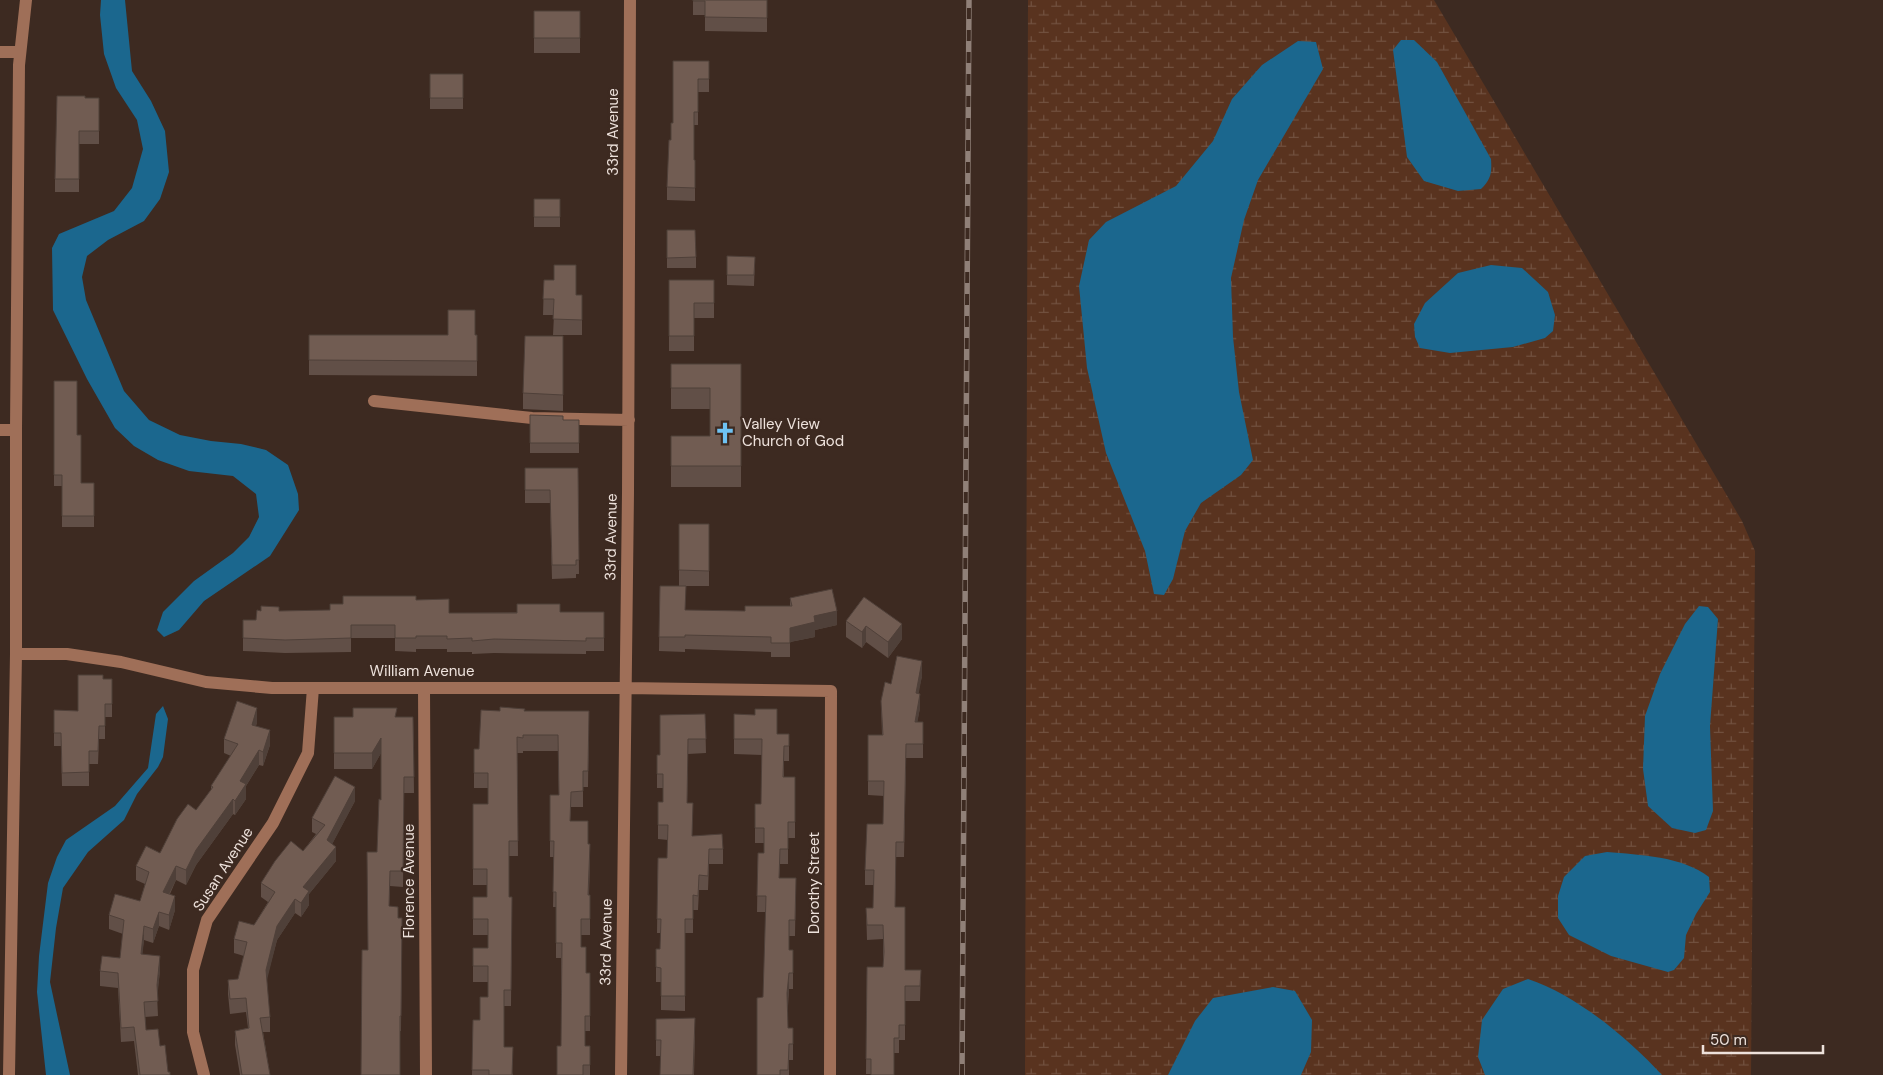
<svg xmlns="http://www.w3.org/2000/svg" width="1883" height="1075" viewBox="0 0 1883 1075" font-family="'DM Sans',sans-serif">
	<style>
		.wetland { fill: url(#wetland-marsh) }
		.water { fill: #1b678e }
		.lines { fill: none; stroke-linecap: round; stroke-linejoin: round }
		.minor { stroke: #9f6f58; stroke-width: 12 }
		.rail-casing { stroke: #908078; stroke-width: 5.5 }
		.rail { stroke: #3d2a21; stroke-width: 4; stroke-dasharray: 11; stroke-linecap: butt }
		.wall { fill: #614f47 }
		.shaded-wall { fill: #4f4039 }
		.building { fill: #715c52; stroke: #4f4039 }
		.labels { text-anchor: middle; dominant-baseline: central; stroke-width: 4.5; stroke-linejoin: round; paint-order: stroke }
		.street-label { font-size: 15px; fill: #ede1db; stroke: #3d2a21 }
		.poi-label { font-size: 15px; fill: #ede1db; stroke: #3d2a21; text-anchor: start }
	</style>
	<defs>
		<pattern id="wetland-marsh" width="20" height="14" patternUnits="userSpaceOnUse" patternTransform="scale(1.25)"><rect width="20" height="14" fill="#59331f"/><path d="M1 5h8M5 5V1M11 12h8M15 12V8" fill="none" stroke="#71503f"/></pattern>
	</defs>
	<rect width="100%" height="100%" fill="#3d2a21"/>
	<!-- wetland -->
	<path class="wetland" d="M1028,0H1434L1742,521L1755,551L1751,1075H1025Z"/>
	<!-- water -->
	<path class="water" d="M101,0H125L132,71L151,101L165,131L169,172L160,199L144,221L108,240L87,256L82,277L86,300L124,391L149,420L180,435L211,441L241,444L266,450L288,465L298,494L299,510L270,556L204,601L179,630L164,637L157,630L163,612L194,581L233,553L249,537L259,517L256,494L233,476L189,471L158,460L134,446L115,428L87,379L53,310L52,248L59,234L114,211L132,188L143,149L137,120L116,88L104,54L100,15Z
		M1401,40H1414L1437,62L1491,159C1492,173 1491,179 1481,189L1458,191L1424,181L1407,157L1393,50Z
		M1298,41L1316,42L1323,69L1258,180L1244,220L1231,278L1233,337L1239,392L1253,460L1241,475L1201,503L1185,531L1173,579L1164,595L1154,594L1145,551L1106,453L1087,368L1079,286L1089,240L1106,222L1176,186L1213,141L1232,99L1262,65Z
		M1491,265L1522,268L1548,292L1555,315L1553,331L1545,338L1513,347L1450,353L1420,348L1415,337L1414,324L1425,303L1458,273Z
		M1699,606L1708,607L1718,619L1710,726L1713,811L1706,830L1695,833L1672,828L1648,806L1643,769L1645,716L1660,674L1685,624Z
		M163,706L168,719L163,757L158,767L137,794L124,820L88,852L63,888L56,928L50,982L70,1075H46L37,992L39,956L48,883L57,857L66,840L115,806L148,768L156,714Z
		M1607,852C1640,855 1682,856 1709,877L1710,892L1696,914L1686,935L1684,958L1674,970L1668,972L1611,956L1569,935L1558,918V896L1564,877L1585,856Z
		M1528,979C1576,995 1627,1037 1662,1075H1485L1478,1057L1482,1020L1503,989Z
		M1273,987L1295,991L1312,1020L1311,1052L1301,1075H1168L1195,1021L1213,998Z"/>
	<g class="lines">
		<!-- minor -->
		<path class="minor" d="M0,52H20
			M374,401L532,418L629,420
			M0,430H16
			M16,654H67L121,662L206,682L272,688H625L831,691L830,1075
			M424,688L426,1075
			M9,1075L16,654V430L19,65L26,0
			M204,1075L193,1032V970L207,920L273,823L308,753L313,688
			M621,1075L628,493L630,0"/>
		<!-- rail casing -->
		<g class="rail-casing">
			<path id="rail" d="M962,1075L969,0"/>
		</g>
		<!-- rail -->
		<use href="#rail" class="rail"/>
	</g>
	<!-- wall -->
	<path class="wall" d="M693,0H767V32L705,31V15H693Z
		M534,11H580V53H534Z
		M709,61V92H698V125H694V160H695V201L667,200V187L673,123Z
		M430,74H463V109H430Z
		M85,98H99V144H79V192H55V179Z
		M534,199H560V227H534Z
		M667,230L696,257V268H667Z
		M727,256L755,257L754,286L727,285Z
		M544,280L576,295H582V335H553L554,315H543Z
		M669,280H714V318H694V351H669Z
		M309,335H477V376L309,375Z
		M563,336V411L523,409V393Z
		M671,364H741V487H671V436H710V409H671Z
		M54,381L77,435L81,483H94V527H62V486H54Z
		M530,415L563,420H579V453H530Z
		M525,468H578L579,574H576V578L552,579L550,503H525Z
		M679,524H709V586H679Z
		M660,586L685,610L745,611L790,606V598L837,625L815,630V637L790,642V657H771V652L685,649V652L659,651Z
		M864,597L902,639L888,658L866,642L862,648L846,637V621Z
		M416,600L449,613L604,612V651H586V654L494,653L472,654V652H447V649H416V652L395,651V638H351V652L285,653L243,651V620H256L279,611L330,610L343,604Z
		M922,676L918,693L920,708L917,722H923V758H906L904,857H896L895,907L905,970H921L920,1001H905V1040H899V1053H894L871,1074H866L867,967H883V939L867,940L866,908H873L874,885H865V870L883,824L884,796L868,795V735H882L881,701Z
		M103,679H112V717H105V739H99L98,764H89V786H62L61,746H54V710L78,711Z
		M500,711H589L588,787H583V807H571L570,821L588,844L590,860L589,895H590V935H581V947L586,973H590V1031H585V1046H590V1075H557L561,1046V958H556V907H553L554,857H550V841L559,795L558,751H523V753H517L518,856H509V897H512L511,1006H504V1047L513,1075H472L473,1020H480L488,997V982H473V948H488V935H473V897H487V885H473V804H488V788H474V749H479Z
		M705,714L706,753L688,754L687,803L692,836L723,849V864H709L708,890H699L698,910H693V933H685V1011L661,1010V982H656V949H660L661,933H657L658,858H667L668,840L658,839V802H663V788H657V755H660Z
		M734,714L777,734H789V761H784V777H795V838H788V864H780L779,878H796L795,936H789V950H793V989H789L788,1006V1028H793V1060H789V1075H757L763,997L766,912H757L758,853H764V843H755V804H761L762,755L734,754Z
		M334,717H413L414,793H404L403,887L390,886L389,906L398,918H402L401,1031H400L368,950L377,852L381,800V753L372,769H334Z
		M257,722L256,726L270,745L263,766L259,765L246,786V799L235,815L233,814L196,865L186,885L176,880L170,894L175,910L169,930L159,926L153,943L144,940L142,954L160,971L157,995L158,1016L145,1017L146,1030L160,1046L168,1072L170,1075H138L134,1041L121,1042L118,988L100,986V971L120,958L123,934L109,929V915L140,901L145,884L136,880V866L160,853L196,810L211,790V786L231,756L224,753V739Z
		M355,801L332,844L336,861L309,894V905L301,917L295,913L277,940L266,981L270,1017V1032H263L270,1075H240L235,1045V1031L248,1028L246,1012L230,1014L228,994V980L238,979L244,956L234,953V939L254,925L268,902L261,897V883L303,851L316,834L312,832V818Z
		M656,1019L695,1034L694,1075H660L661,1056H656Z"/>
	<!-- shaded-wall -->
	<path class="shaded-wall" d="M837,611V625L815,630V637L790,642V628L814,616Z
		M902,624V639L888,658V642Z
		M866,626V642L862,648V632Z
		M922,661V676L916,708V693Z
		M920,694V708L915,736V722Z
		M257,708V722L252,739V725Z
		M270,730V745L263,766V752Z
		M381,738V753L372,769V753Z
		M259,750V765L246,786V799L235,815V801L240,781Z
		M355,787V801L327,854V840Z
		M233,799V814L196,865L186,885V870L196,850Z
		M590,844V860L588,911V895Z
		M336,847V861L309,894V905L301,917V903L303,887Z
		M176,866V880L163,906V892Z
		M175,896V910L169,930V915Z
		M295,899V913L277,940L266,984V970L277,926Z
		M159,912V926L153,943V929Z
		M144,926V940L141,969V954Z
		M160,956V971L157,1000V985Z
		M789,973V989L787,1008V993Z"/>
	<!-- building -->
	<path class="building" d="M693,0H767V18L705,17V1H693Z
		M534,11H580V38H534Z
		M673,61H709V79H698V112H694V160H695V188L667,187L669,140H671V123H673Z
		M430,74H463V98H430Z
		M57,96H85V98H99V131H79V179H55Z
		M534,199H560V217H534Z
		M667,230H695L696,257L667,258Z
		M727,256L755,257L754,275H727Z
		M554,265H576V295H582V320L553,319L554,299H543L544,280H554Z
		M669,280H714V303H694V336H669Z
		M448,310H475V335H477V361L309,360V335H448Z
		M525,336H563V395L523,393Z
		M671,364H741V466H671V436H710V388H671Z
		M54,381H77V435H81V483H94V516H62V475H54Z
		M530,415L563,416V420H579V443H530Z
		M525,468H578L579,560H576V565H552L550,490H525Z
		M679,524H709V571L679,570Z
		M660,586H686L685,610L745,611V606H792L790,598L832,589L837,611L814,616L815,622L790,628V643H771V637L685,635V637H659Z
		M343,596H416V600L449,599V613H517V604H560V612H604V638H586V641L494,639L472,641V638L447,639V636H416V638H395V625H351V638L285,640L243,638V620H256L257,610L261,611V606L279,607V611L330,610V604H343Z
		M864,597L902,624L888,642L866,626L862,632L846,621Z
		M897,656L922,661L916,693L920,694L915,722H923V744H906L904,842H896L895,907H905V970H921L920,986H905V1025H899V1038H894V1075H871V1059H866L867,967H883L884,952L883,925H867L866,908H873L874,870H865L867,824H883L884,781H868V735H883L881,701L885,682L891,684Z
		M78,675H103V679H112V704H105V726H99L98,751H89V772L62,773L61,733H54V710L78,711Z
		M237,701L257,708L252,725L270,730L263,752L259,750L240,781L246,784L235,801L233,799L196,850L186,870L176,866L163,892L175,896L169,915L159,912L153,929L144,926L141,954L160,956L157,985L158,1001L144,1002L146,1030L158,1029L160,1046L165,1045L168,1072H170V1075H140L134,1027L121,1028L118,973L100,971L102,956L120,958L124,920L109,915L115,894L140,901L149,872L136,866L146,846L160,853L177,819L188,804L196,810L213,787L211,786L238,744L224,739Z
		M500,707L525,709L524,711H589L588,771H583V791L571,792L570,821H588V844H590L588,895H590V919H581V947H586V973H590V1016H585V1046H590V1065H583V1075H557V1046H561L562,943H556V892H553L554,841H550V795H559L558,735H523V738L517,737L518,841H509V897H512L511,990H504V1047H513L512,1075H489V1070H472L473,1020H480V997H488V966H473V948H488V919H473V897H487V869H473V804H488V773H474V749H479L481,710L500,711Z
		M353,708H397L395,717H413L414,777H404L403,871H390L389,906L398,907V918H402L401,1016H400V1075H361L362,950H368L367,852H377L379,799L381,800V738L372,753H334V717H353Z
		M755,709H777V734H789V746H784L783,777H795V822H788V849H780L779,878H796L795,920H789V950H793V973H789L787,993L788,1028H793V1044H789L788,1070H780V1075H757V998L763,997L766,896H757L758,853H764V828H755V804H761L762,739H734V714L755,715Z
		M705,714L706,739H688L687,803H693L692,836L722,834L723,849H709L708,876L699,875L698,896L693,895V919H685V996H661V968L656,967V949H660L661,919H657L658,858H667L668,825H658V802H663V774H657V755H660V715Z
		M335,776L355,787L327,840L336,847L303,887L309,891L301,903L295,899L277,926L266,970L270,1017L260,1018L270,1075H242L235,1031L249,1028L246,998L230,999L228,980L238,979L247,942L234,939L239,921L254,925L275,892L261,883L275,861L291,841L303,851L325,825L312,818Z
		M695,1018L693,1075H660L661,1040H656V1019Z"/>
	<!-- icons -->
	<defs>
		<g id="church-bare" transform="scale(1.725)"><path d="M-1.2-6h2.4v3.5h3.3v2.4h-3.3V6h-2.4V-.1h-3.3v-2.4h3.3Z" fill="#6ec2f3" stroke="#3d2a21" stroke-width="2.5" paint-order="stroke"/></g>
	</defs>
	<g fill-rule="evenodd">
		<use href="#church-bare" x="725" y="433"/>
	</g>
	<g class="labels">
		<!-- street labels -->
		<g class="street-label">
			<text transform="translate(613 132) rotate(-90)">33rd Avenue</text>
			<text transform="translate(611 537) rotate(-89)">33rd Avenue</text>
			<text x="422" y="671">William Avenue</text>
			<text transform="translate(223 869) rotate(-57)">Susan Avenue</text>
			<text transform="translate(409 881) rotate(-90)">Florence Avenue</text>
			<text transform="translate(814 883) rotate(-90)">Dorothy Street</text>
			<text transform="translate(606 942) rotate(-89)">33rd Avenue</text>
		</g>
		<!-- poi labels -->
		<g class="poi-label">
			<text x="742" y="424">Valley View<tspan x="742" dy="17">Church of God</tspan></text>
		</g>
	</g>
	<!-- scale -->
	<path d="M1703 1045v8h120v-8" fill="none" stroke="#ede1db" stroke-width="2.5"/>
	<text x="1710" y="1045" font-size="15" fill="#ede1db" stroke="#3d2a21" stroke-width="4" paint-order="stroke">50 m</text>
</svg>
